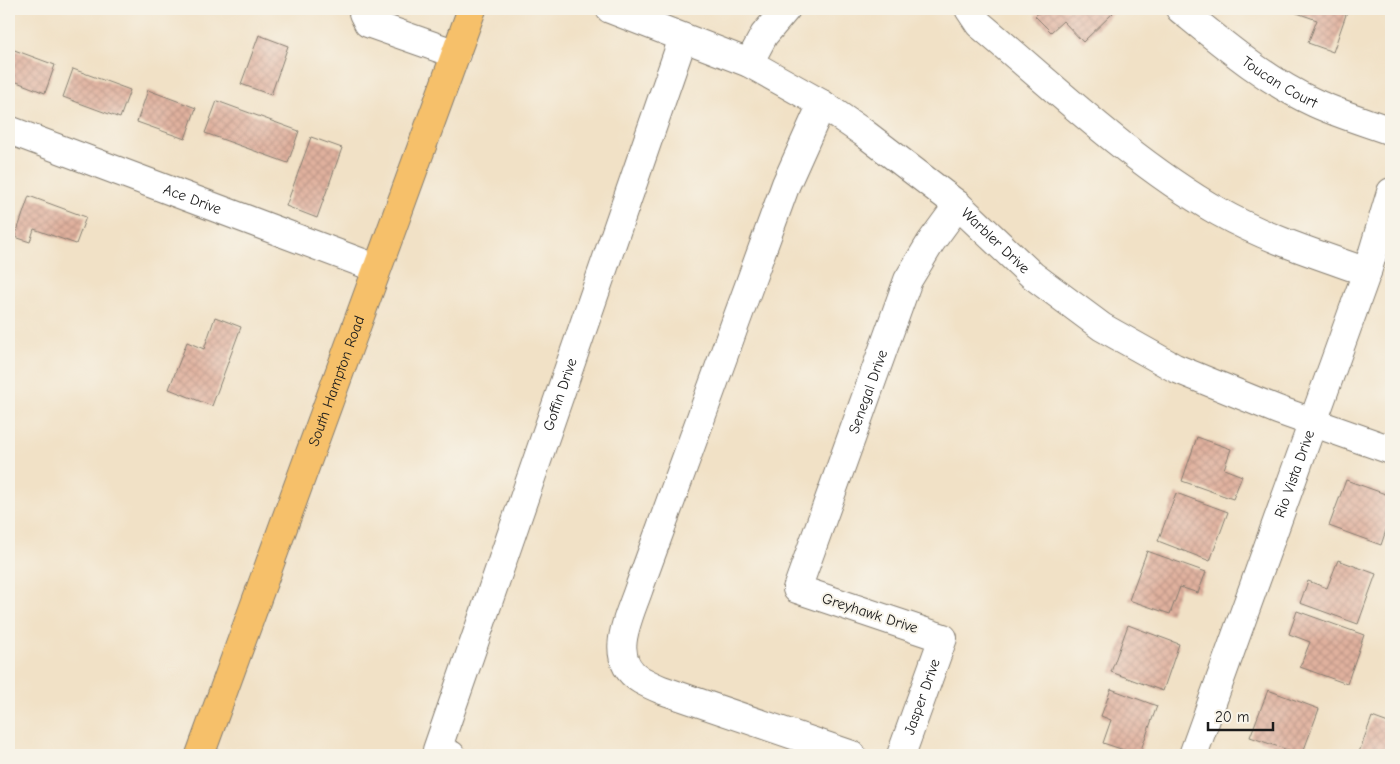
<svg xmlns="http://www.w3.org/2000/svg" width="1400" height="764" viewBox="0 0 1400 764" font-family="'Comic Neue',sans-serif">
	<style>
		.building { fill: url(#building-cross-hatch) }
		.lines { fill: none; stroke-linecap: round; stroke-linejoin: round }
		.minor-casing { stroke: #867e71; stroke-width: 30 }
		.major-casing { stroke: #867e71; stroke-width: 30 }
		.minor { stroke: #fff; stroke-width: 28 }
		.major { stroke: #f6c06b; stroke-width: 28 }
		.labels { text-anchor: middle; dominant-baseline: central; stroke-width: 4; stroke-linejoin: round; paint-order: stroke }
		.street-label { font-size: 15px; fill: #1c1c1c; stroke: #f7f3e8 }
	</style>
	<defs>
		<pattern id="building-cross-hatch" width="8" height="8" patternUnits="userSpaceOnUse" patternTransform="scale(1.25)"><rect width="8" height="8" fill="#e0b19e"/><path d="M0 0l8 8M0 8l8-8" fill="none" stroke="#c09888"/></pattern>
	</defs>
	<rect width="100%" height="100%" fill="#f7f3e8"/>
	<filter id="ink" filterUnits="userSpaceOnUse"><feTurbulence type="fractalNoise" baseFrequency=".02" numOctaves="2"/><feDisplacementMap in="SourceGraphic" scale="10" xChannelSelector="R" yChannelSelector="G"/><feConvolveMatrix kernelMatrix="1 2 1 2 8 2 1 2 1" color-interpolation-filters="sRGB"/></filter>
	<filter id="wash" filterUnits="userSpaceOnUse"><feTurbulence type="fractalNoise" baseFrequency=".0096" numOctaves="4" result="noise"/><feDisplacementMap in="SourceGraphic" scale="20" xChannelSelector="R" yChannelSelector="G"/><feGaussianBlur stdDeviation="1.12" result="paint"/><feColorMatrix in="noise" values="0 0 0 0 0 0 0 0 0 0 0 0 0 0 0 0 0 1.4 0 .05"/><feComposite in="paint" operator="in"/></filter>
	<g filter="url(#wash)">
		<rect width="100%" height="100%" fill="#f1e1c6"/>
		<g id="blocks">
			<!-- building -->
			<path class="building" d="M1043,9H1109L1113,13L1083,42L1063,21L1051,32L1035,16Z
				M1296,9H1348L1333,52L1308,43L1317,20L1294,12Z
				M259,35L288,46L271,95L241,84Z
				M9,48L55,65L45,93L9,79Z
				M73,69L130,90L120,118L63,97Z
				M148,90L196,108L185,139L137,122Z
				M217,101L299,131L288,163L205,133Z
				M311,137L342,148L317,218L286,206Z
				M29,196L86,217L76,244L34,229L30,242L15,237Z
				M215,317L241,327L212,406L169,389L187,342L204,349Z
				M1197,437L1231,449L1224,469L1242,476L1233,499L1182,481Z
				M1346,480L1391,496V516L1381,545L1329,526Z
				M1176,493L1228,512L1210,561L1158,541Z
				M1147,551L1206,572L1198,593L1180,587L1170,614L1129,600Z
				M1338,560L1376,574L1358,624L1300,603L1308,581L1327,588Z
				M1297,611L1364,635L1347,684L1300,667L1310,642L1289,634Z
				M1128,625L1179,644L1163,691L1111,672Z
				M1111,689L1157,706L1139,755L1103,743L1111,720L1101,716Z
				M1268,690L1319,709L1302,755L1250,737Z
				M1372,717L1391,724V755H1358Z"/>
		</g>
	</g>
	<g filter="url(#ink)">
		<use href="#blocks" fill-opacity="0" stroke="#867e71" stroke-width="1"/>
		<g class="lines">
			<!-- minor casing -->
			<g class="minor-casing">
				<g id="minor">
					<path d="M363,9V13L368,23L456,54"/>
					<path id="s1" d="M610,9L749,63L822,104L864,133L958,205L1032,275L1102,327L1175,368L1278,410L1391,450"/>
					<path d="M969,9L979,24C1055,88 1133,163 1219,212C1265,238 1316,254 1367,272"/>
					<path id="s2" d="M1180,9C1223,44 1265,80 1315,103C1339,114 1366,122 1391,131"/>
					<path d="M749,63L764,35L786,9"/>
					<path d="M822,104L786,184L639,588C629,618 606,659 641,680C648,684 655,687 662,690L852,755"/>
					<path id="s3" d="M9,130L376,268"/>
					<path id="s4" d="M451,755L437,750L683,38"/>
					<path id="s5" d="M901,755L943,638L797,589L908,280L931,242L958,205"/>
					<path id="s6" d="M1193,755L1367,272L1391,192"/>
				</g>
			</g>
			<!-- major casing -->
			<g class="major-casing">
				<g id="major">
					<path id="s7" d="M200,755L472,9"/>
				</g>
			</g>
			<!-- minor -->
			<use href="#minor" class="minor"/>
			<!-- major -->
			<use href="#major" class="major"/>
		</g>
	</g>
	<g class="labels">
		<!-- street labels -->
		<g class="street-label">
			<text stroke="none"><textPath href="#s2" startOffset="124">Toucan Court</textPath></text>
			<text stroke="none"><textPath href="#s3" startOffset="196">Ace Drive</textPath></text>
			<text stroke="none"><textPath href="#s1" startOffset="454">Warbler Drive</textPath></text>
			<text stroke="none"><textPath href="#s7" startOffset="398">South Hampton Road</textPath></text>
			<text stroke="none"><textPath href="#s5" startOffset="488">Senegal Drive</textPath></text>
			<text stroke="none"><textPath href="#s4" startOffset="391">Goffin Drive</textPath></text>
			<text stroke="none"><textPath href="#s6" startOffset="299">Rio Vista Drive</textPath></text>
			<text transform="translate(870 613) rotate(18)">Greyhawk Drive</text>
			<text stroke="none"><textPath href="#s5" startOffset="62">Jasper Drive</textPath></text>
		</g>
	</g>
	<!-- margin -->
	<rect width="1400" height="764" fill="none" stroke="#f7f3e8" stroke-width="30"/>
	<!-- scale -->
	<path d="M1208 722v8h65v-8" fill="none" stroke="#1c1c1c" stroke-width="2.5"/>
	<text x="1215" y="722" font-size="15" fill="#1c1c1c" stroke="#f7f3e8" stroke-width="4" paint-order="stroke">20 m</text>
</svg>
